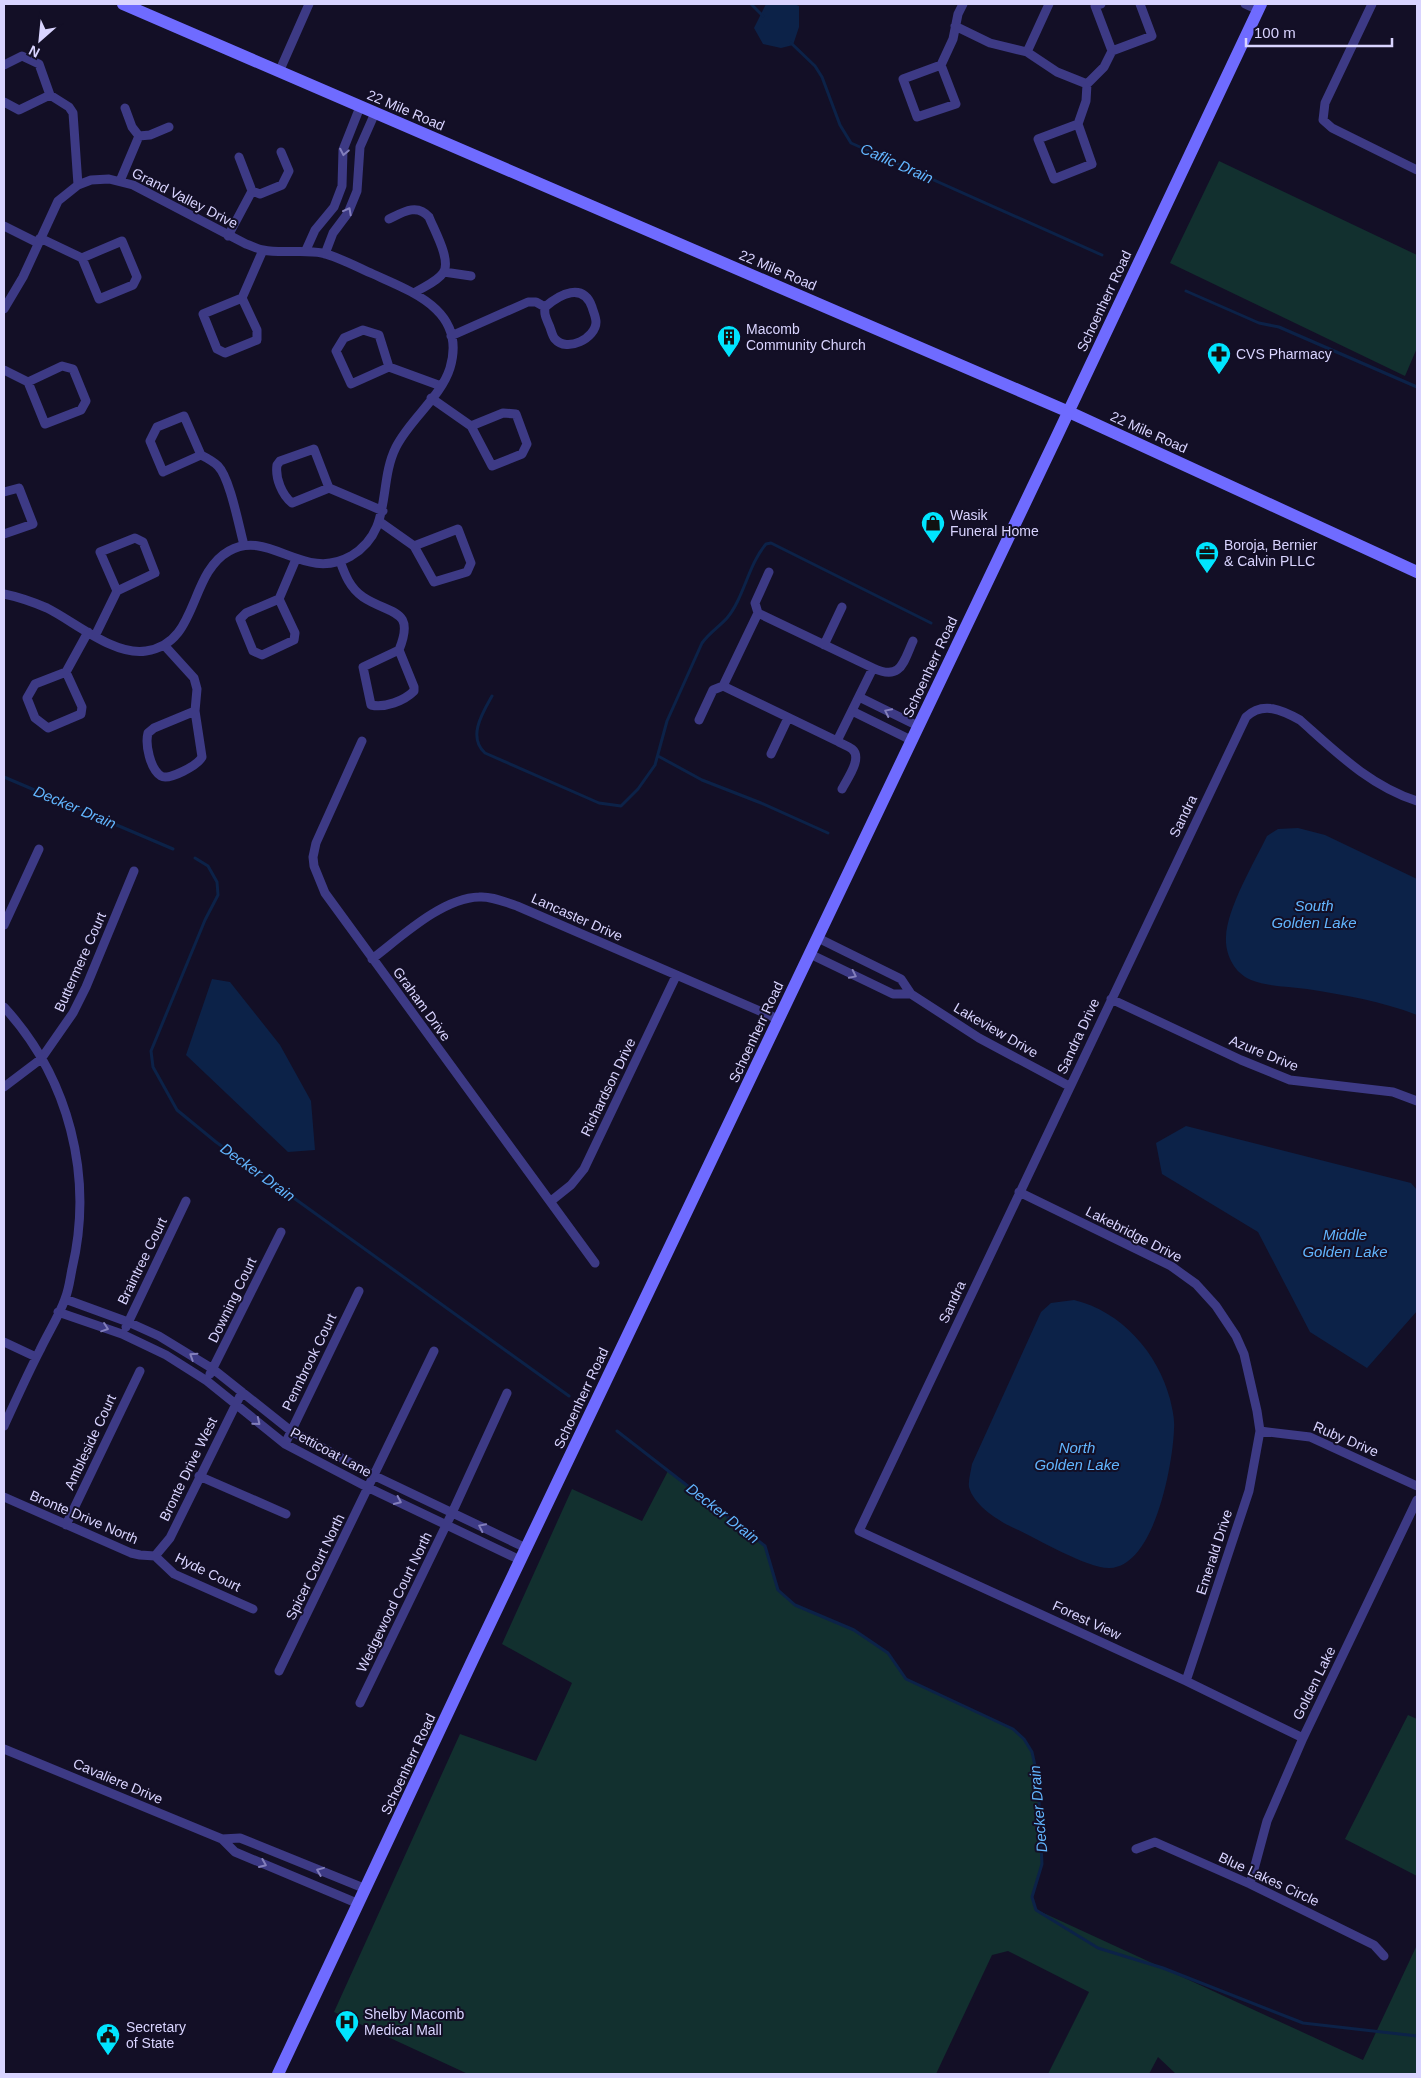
<svg xmlns="http://www.w3.org/2000/svg" width="1421" height="2078" viewBox="0 0 1421 2078" font-family="Arial,sans-serif">
	<style>
		.green { fill: #12302f }
		.water { fill: #0c2248 }
		.lines { fill: none; stroke-linecap: round; stroke-linejoin: round }
		.stream { stroke: #0c2248; stroke-width: 3 }
		.street { stroke: #3d3a85; stroke-width: 9 }
		.secondary { stroke: #6f6bff; stroke-width: 12 }
		.oneway { stroke: #837fbc }
		.labels { text-anchor: middle; dominant-baseline: central; stroke-width: 4; stroke-linejoin: round; paint-order: stroke }
		.street-label { font-size: 14px; fill: #d9d4ff; stroke: #130f26 }
		.poi-label { font-size: 14px; fill: #d9d4ff; stroke: #130f26; text-anchor: start }
		.water-label { font-size: 15px; font-style: italic; fill: #62b6ff; stroke: #130f26 }
	</style>
	<rect width="100%" height="100%" fill="#130f26"/>
	<!-- green -->
	<path class="green" d="M1219,161L1417,255V348L1405,376L1170,263Z
		M668,1471L765,1546L778,1590L795,1605L854,1630L888,1653L906,1679L1013,1729L1024,1739L1032,1752L1038,1779L1042,1864L1032,1897L1037,1910L1363,2060L1417,1945V2074H1176L1158,2057L1149,2074H1048L1089,1992L1008,1951L992,1955L936,2074H468L334,2012L460,1734L536,1761L572,1683L502,1644L572,1489L642,1521Z
		M1408,1715L1417,1719V1876L1345,1839Z"/>
	<!-- water -->
	<path class="water" d="M766,4H794L799,6V27L793,45L781,48L763,44L754,28Z
		M1298,828L1325,835L1417,879V1015C1381,1001 1345,995 1307,989C1288,986 1269,987 1251,980C1234,973 1225,954 1226,937C1227,908 1254,863 1267,836L1278,829Z
		M212,979L230,982L280,1045L311,1101L315,1150L288,1152L186,1055Z
		M1186,1126L1411,1183L1417,1190V1311L1367,1368L1310,1332L1258,1232L1162,1174L1156,1143Z
		M1074,1300C1121,1311 1158,1353 1170,1399C1172,1408 1175,1419 1174,1429C1173,1463 1155,1566 1110,1568C1088,1569 1038,1539 1016,1529C1000,1522 974,1506 969,1487C968,1481 971,1471 972,1464L1041,1312L1051,1303Z"/>
	<g class="lines">
		<!-- stream -->
		<path class="stream" d="M751,4L763,16
			M791,43L815,66L822,77L840,125L851,143L1102,255
			M1186,291L1259,323L1279,327L1417,387
			M492,696C483,712 467,737 485,753L599,803L621,806L638,789L655,765L667,721L702,643C710,632 719,627 727,618C744,598 748,565 766,544L771,543L931,623
			M658,756L702,780L761,803L828,833
			M4,777L173,849
			M195,858L208,866L217,882L218,895L205,920L151,1051L153,1067L177,1110L216,1142L569,1396
			M617,1431L765,1546L778,1590L795,1605L854,1630L888,1653L906,1679L1013,1729L1024,1739L1032,1752L1038,1779L1042,1864L1032,1897L1036,1910L1098,1948L1163,1968L1303,2023L1417,2036"/>
		<!-- street -->
		<path class="street" d="M1245,4L1258,10
			M1372,4L1325,103L1323,120L1332,128L1417,170
			M955,26L990,43L1027,52L1057,72L1087,84
			M1112,51L1152,36L1140,4
			M1027,52L1049,4
			M4,65L22,56L39,64L50,95L69,107L73,113L78,185
			M941,65L903,79L917,117L956,104L941,65L953,39L958,14L963,4
			M279,72L309,4
			M1087,84L1104,67L1112,51L1095,6L1101,4
			M4,102L19,110L50,95
			M125,108L132,127L139,136
			M1078,124L1092,164L1054,179L1038,139L1078,124L1086,101L1087,84
			M120,181L139,136L150,135L169,127
			M252,191L260,194L282,185L289,171L281,152
			M389,219C403,212 417,203 429,217C434,230 452,261 443,273C437,282 423,287 414,293
			M4,226L38,243
			M228,236L252,191L239,157
			M40,238L82,258L99,299L133,285L137,277L122,241L82,258
			M306,250L315,230L334,207L342,186L343,150L360,107
			M325,254L333,233L348,213L357,191L360,147L375,113
			M444,272L471,276
			M242,298L257,330V340L225,353L217,349L203,314L242,298L263,250
			M4,309L23,277L58,201L78,185L91,180L109,179L133,185L246,244C252,246 258,249 263,250C283,254 303,249 322,253C339,257 357,267 373,274C413,292 467,311 450,368C441,397 410,419 396,447C377,485 394,530 351,556C304,583 269,528 229,551C188,574 199,644 146,651C114,656 75,622 47,608C33,602 19,597 4,594
			M451,336L528,302H536L545,307C544,314 546,318 549,325C551,329 552,336 555,339C567,353 596,338 596,322C596,317 593,311 592,307C583,282 560,294 545,307
			M62,366L73,369L86,401L81,410L45,424L28,382Z
			M389,367L379,335L363,330L344,338L336,351L351,384L389,367L441,386
			M4,370L28,382
			M431,398L471,426L492,466L522,454L527,444L516,414L503,413L471,426
			M201,455L184,416L157,427L150,441L163,472L201,455C207,458 213,461 218,466C230,478 239,527 244,545
			M329,488L314,449L280,461L277,465C275,478 282,495 292,503L329,488L383,511
			M4,492L19,488L33,524L4,534
			M380,522L414,546L434,582L467,572L471,563L458,529L414,546
			M340,561C345,575 350,588 363,597C390,615 416,608 399,650L363,667L371,705C385,708 404,701 414,691V687L399,650
			M279,599L295,633L294,640L262,655L253,651L240,619L246,613L279,599L296,559
			M758,613L873,668L837,741L723,686Z
			M758,613L755,603L769,572
			M95,636L117,591L100,552L135,538L143,542L155,573L117,591
			M164,645L194,678L197,689L195,711L154,728L148,733C145,744 150,769 161,776C169,781 198,765 202,757L195,711
			M824,645L842,607
			M873,668C901,681 903,663 913,641
			M66,672L82,707L81,714L48,728L35,718L27,698L35,684L66,672L88,632
			M859,697L918,726
			M852,711L911,740
			M699,720L713,690L723,686
			M362,741L316,843L313,857L314,866L325,893L595,1263
			M837,741C842,744 848,746 852,749C863,758 847,779 842,789
			M771,754L788,718
			M4,925L39,849
			M810,954L893,994H911L901,979L818,938
			M372,959C401,937 442,898 479,897C492,896 504,902 517,906L778,1019
			M911,994L979,1038L1069,1086
			M1111,999L1241,1060L1290,1080L1393,1092L1417,1101
			M4,1007C69,1078 94,1176 72,1269C70,1279 69,1289 65,1299C59,1316 48,1333 40,1350C27,1375 16,1400 4,1426
			M4,1087L41,1059L73,1013L86,987L134,871
			M1019,1192L1171,1266L1196,1284L1216,1306L1236,1336L1244,1354L1257,1411L1260,1431L1249,1491L1186,1681
			M551,1201L571,1185L584,1169L676,976
			M65,1299L128,1322L159,1336L213,1369L291,1431L375,1476L526,1548
			M58,1312L122,1334L166,1355L207,1381L285,1444L369,1488L520,1560
			M126,1327L186,1201
			M4,1342L36,1357
			M210,1374L281,1232
			M1260,1431L1310,1437L1417,1486
			M285,1444L359,1291
			M199,1476L286,1514
			M4,1497L131,1553L140,1555L155,1556
			M66,1525L140,1371
			M155,1556L170,1538L242,1392
			M155,1556L174,1574L253,1609
			M279,1671L434,1351
			M360,1703L452,1513L507,1393
			M1303,1738L1186,1681L859,1531L1246,717C1263,701 1282,710 1300,720C1336,752 1370,786 1417,801
			M4,1749L222,1839L235,1852L359,1904
			M222,1839L240,1838L366,1889
			M1136,1849L1155,1842L1250,1884L1374,1945L1384,1956
			M1250,1884L1267,1821L1303,1738L1417,1500"/>
		<!-- secondary -->
		<path class="secondary" d="M123,4L1069,412L1417,572
			M278,2074L474,1657L1057,436L1261,4"/>
	</g>
	<!-- one-way arrows -->
	<defs><path id="oneway-chevron" d="M-2-3.5L2.5 0L-2 3.5" fill="none" stroke-width="1.6" stroke-linecap="round" stroke-linejoin="round" transform="scale(1.25)"/></defs>
	<g class="oneway">
		<use href="#oneway-chevron" transform="translate(344 152) rotate(101)"/>
		<use href="#oneway-chevron" transform="translate(348 211) rotate(-62)"/>
		<use href="#oneway-chevron" transform="translate(888 712) rotate(-154)"/>
		<use href="#oneway-chevron" transform="translate(853 975) rotate(26)"/>
		<use href="#oneway-chevron" transform="translate(105 1328) rotate(19)"/>
		<use href="#oneway-chevron" transform="translate(193 1356) rotate(-147)"/>
		<use href="#oneway-chevron" transform="translate(257 1422) rotate(39)"/>
		<use href="#oneway-chevron" transform="translate(398 1501) rotate(25)"/>
		<use href="#oneway-chevron" transform="translate(482 1527) rotate(-154)"/>
		<use href="#oneway-chevron" transform="translate(263 1864) rotate(23)"/>
		<use href="#oneway-chevron" transform="translate(320 1871) rotate(-158)"/>
	</g>
	<!-- icons -->
	<defs>
		<g id="building-pin" transform="scale(1.25)"><path d="M0 17L-7.5 6A9.5 9.5 0 1 1 7.5 6Z" fill="#00e5ff" stroke="#130f26"/><path d="M-4-6H4V6H1V3H-1V6H-4ZM-2.5-4.3h1.7v1.8h-1.7ZM.8-4.3h1.7v1.8H.8ZM-2.5-1h1.7V.8h-1.7ZM.8-1h1.7V.8H.8Z" fill="#111"/></g>
		<g id="pharmacy-pin" transform="scale(1.25)"><path d="M0 17L-7.5 6A9.5 9.5 0 1 1 7.5 6Z" fill="#00e5ff" stroke="#130f26"/><path d="M-2-6h4v4h4v4h-4v4h-4v-4h-4v-4h4Z" fill="#111"/></g>
		<g id="shop-pin" transform="scale(1.25)"><path d="M0 17L-7.5 6A9.5 9.5 0 1 1 7.5 6Z" fill="#00e5ff" stroke="#130f26"/><path d="M-5-2.5h2.3a2.7 3.5 0 0 1 5.4 0H5L5.5 6h-11ZM-1.5-2.5h3a1.5 2.3 0 0 0-3 0Z" fill="#111"/></g>
		<g id="office-pin" transform="scale(1.25)"><path d="M0 17L-7.5 6A9.5 9.5 0 1 1 7.5 6Z" fill="#00e5ff" stroke="#130f26"/><path d="M-6-3h4V-5.5h4V-3h4V5H-6ZM-1-4.5V-3h2v-1.5ZM-6 0V1H6V0Z" fill="#111"/></g>
		<g id="hospital-pin" transform="scale(1.25)"><path d="M0 17L-7.5 6A9.5 9.5 0 1 1 7.5 6Z" fill="#00e5ff" stroke="#130f26"/><path d="M-5-5h3v3.5h4V-5h3V5h-3V1.5h-4V5h-3Z" fill="#111"/></g>
		<g id="civic-pin" transform="scale(1.25)"><path d="M0 17L-7.5 6A9.5 9.5 0 1 1 7.5 6Z" fill="#00e5ff" stroke="#130f26"/><path d="M-.6-6.5H3V-4.5H.6V-3L4-1V1h2V6H-6V1h2V-1L-.6-3ZM-1.2 2.5V6h2.4V2.5Z" fill="#111"/></g>
	</defs>
	<g fill-rule="evenodd">
		<use href="#building-pin" x="729" y="337"/>
		<use href="#pharmacy-pin" x="1219" y="354"/>
		<use href="#shop-pin" x="933" y="523"/>
		<use href="#office-pin" x="1207" y="553"/>
		<use href="#hospital-pin" x="347" y="2022"/>
		<use href="#civic-pin" x="108" y="2035"/>
	</g>
	<g class="labels">
		<!-- street labels -->
		<g class="street-label">
			<text transform="translate(406 110) rotate(23)">22 Mile Road</text>
			<text transform="translate(185 198) rotate(27)">Grand Valley Drive</text>
			<text transform="translate(778 270) rotate(23)">22 Mile Road</text>
			<text transform="translate(1104 301) rotate(-65)">Schoenherr Road</text>
			<text transform="translate(1149 432) rotate(24)">22 Mile Road</text>
			<text transform="translate(930 667) rotate(-65)">Schoenherr Road</text>
			<text transform="translate(1183 816) rotate(-64)">Sandra</text>
			<text transform="translate(577 917) rotate(24)">Lancaster Drive</text>
			<text transform="translate(80 962) rotate(-66)">Buttermere Court</text>
			<text transform="translate(422 1004) rotate(54)">Graham Drive</text>
			<text transform="translate(996 1030) rotate(30)">Lakeview Drive</text>
			<text transform="translate(756 1032) rotate(-65)">Schoenherr Road</text>
			<text transform="translate(1078 1036) rotate(-65)">Sandra Drive</text>
			<text transform="translate(1264 1053) rotate(22)">Azure Drive</text>
			<text transform="translate(608 1087) rotate(-64)">Richardson Drive</text>
			<text transform="translate(1134 1234) rotate(27)">Lakebridge Drive</text>
			<text transform="translate(142 1261) rotate(-64)">Braintree Court</text>
			<text transform="translate(232 1300) rotate(-64)">Downing Court</text>
			<text transform="translate(952 1302) rotate(-65)">Sandra</text>
			<text transform="translate(309 1362) rotate(-64)">Pennbrook Court</text>
			<text transform="translate(581 1398) rotate(-65)">Schoenherr Road</text>
			<text transform="translate(1346 1439) rotate(23)">Ruby Drive</text>
			<text transform="translate(90 1442) rotate(-65)">Ambleside Court</text>
			<text transform="translate(331 1452) rotate(28)">Petticoat Lane</text>
			<text transform="translate(188 1469) rotate(-64)">Bronte Drive West</text>
			<text transform="translate(84 1517) rotate(23)">Bronte Drive North</text>
			<text transform="translate(1214 1552) rotate(-72)">Emerald Drive</text>
			<text transform="translate(315 1567) rotate(-64)">Spicer Court North</text>
			<text transform="translate(208 1572) rotate(26)">Hyde Court</text>
			<text transform="translate(394 1602) rotate(-64)">Wedgewood Court North</text>
			<text transform="translate(1087 1620) rotate(25)">Forest View</text>
			<text transform="translate(1314 1683) rotate(-64)">Golden Lake</text>
			<text transform="translate(408 1764) rotate(-65)">Schoenherr Road</text>
			<text transform="translate(118 1781) rotate(23)">Cavaliere Drive</text>
			<text transform="translate(1269 1879) rotate(25)">Blue Lakes Circle</text>
		</g>
		<!-- poi labels -->
		<g class="poi-label">
			<text x="746" y="329">Macomb<tspan x="746" dy="16">Community Church</tspan></text>
			<text x="1236" y="354">CVS Pharmacy</text>
			<text x="950" y="515">Wasik<tspan x="950" dy="16">Funeral Home</tspan></text>
			<text x="1224" y="545">Boroja, Bernier<tspan x="1224" dy="16">&amp; Calvin PLLC</tspan></text>
			<text x="364" y="2014">Shelby Macomb<tspan x="364" dy="16">Medical Mall</tspan></text>
			<text x="126" y="2027">Secretary<tspan x="126" dy="16">of State</tspan></text>
		</g>
		<!-- water labels -->
		<g class="water-label">
			<text transform="translate(897 163) rotate(24)">Caflic Drain</text>
			<text transform="translate(75 807) rotate(23)">Decker Drain</text>
			<text x="1314" y="905">South<tspan x="1314" dy="17">Golden Lake</tspan></text>
			<text transform="translate(258 1172) rotate(36)">Decker Drain</text>
			<text x="1345" y="1234">Middle<tspan x="1345" dy="17">Golden Lake</tspan></text>
			<text x="1077" y="1447">North<tspan x="1077" dy="17">Golden Lake</tspan></text>
			<text transform="translate(723 1513) rotate(38)">Decker Drain</text>
			<text transform="translate(1038 1809) rotate(-95)">Decker Drain</text>
		</g>
	</g>
	<!-- border -->
	<rect width="1421" height="2078" fill="none" stroke="#d9d4ff" stroke-width="10"/>
	<!-- north arrow -->
	<g transform="translate(40 40) rotate(207)" stroke="#130f26" stroke-width="4" paint-order="stroke">
	<path d="M0-4L9 19L0 12L-9 19Z" fill="#d9d4ff"/>
	<text y="-8" font-size="14" font-weight="bold" text-anchor="middle" fill="#d9d4ff">N</text>
	</g>
	<!-- scale -->
	<path d="M1246 38v8h146v-8" fill="none" stroke="#d9d4ff" stroke-width="2.5"/>
	<text x="1254" y="38" font-size="15" fill="#d9d4ff" stroke="#130f26" stroke-width="4" paint-order="stroke">100 m</text>
</svg>
